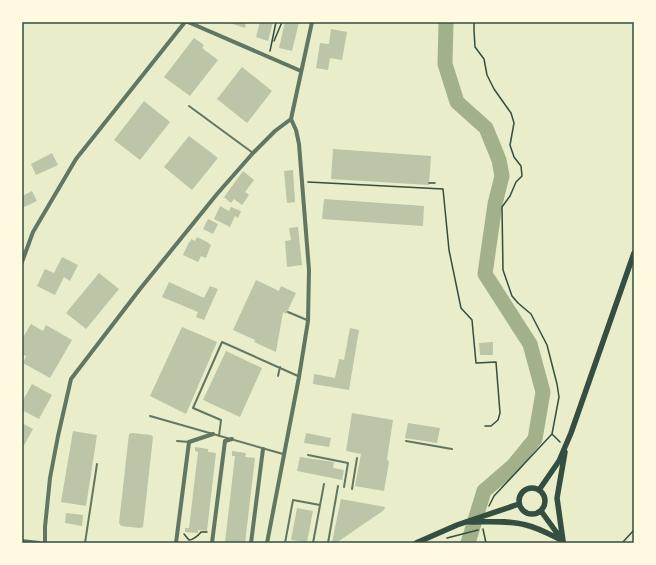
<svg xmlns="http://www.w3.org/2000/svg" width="656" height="565" viewBox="0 0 656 565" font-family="Lato,sans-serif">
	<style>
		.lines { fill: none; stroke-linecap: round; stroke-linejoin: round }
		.river { stroke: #a3b18a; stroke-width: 15 }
		.building { fill: #bcc5a7 }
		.path { stroke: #344e41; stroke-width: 1.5 }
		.service { stroke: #617663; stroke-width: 2 }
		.minor { stroke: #617663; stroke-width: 4 }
		.secondary { stroke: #344e41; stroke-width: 5.5 }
		.neatline { fill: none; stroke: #344e41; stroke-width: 1.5 }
	</style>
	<rect width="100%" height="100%" fill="#e9edc9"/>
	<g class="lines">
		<!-- river -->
		<path class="river" d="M446,22L445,64L457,102L486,128L499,160L502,176L495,204L485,274L530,344L543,392L535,439L513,466L484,491L468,543"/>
	</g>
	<!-- building -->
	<path class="building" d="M227,22H246L245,28Z
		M260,22H273L268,41L256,37Z
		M285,22H299L292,51L279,48Z
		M331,29L347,32L342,60L330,58L328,70L316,68L320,43L329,44Z
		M194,38L204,45L202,48L218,60L190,96L164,77Z
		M242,67L272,91L247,123L217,99Z
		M144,101L170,122L140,160L114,140Z
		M189,136L218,158L192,190L164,167Z
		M333,149L431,156L429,185L331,179Z
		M52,153L58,165L36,175L31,164Z
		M293,170L295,202L287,203L284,171Z
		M243,171L254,180L245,192L249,195L242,205L234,199L231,203L224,197Z
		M32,191L37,201L22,208V196Z
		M324,199L424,206L423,226L322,219Z
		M220,206L229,211L231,207L241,211L238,218L235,216L230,227L214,219Z
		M208,219L218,224L213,234L203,229Z
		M298,227L302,265L287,267L285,241L291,240L289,228Z
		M197,237L209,243V244L211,245L206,258L201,256L198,262L183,255L189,242H190L191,239L195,241Z
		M62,257L78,265L70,281L64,277L55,295L37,286L45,269L54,273Z
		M99,273L119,289L86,329L66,313Z
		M256,280L279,291L281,286L296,293L286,314L283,312L276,352L254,342L255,340L233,330Z
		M169,282L204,298L210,286L218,289L204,320L196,317L198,312L162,297Z
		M31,324L43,331L46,325L72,340L50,378L23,363L26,356L22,354V339Z
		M182,327L217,342L186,414L150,396Z
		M350,328L359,330L349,390L313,384L314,374L335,378L339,359L344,360Z
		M493,342V355H480L479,343Z
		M226,351L262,368L240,417L203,400Z
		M32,384L52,395L39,419L22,410V402Z
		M352,413L393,420L387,459L389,462L384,491L355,486L361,454L346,451Z
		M22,423L33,429L22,449Z
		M408,423L440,428L437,443L405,438Z
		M73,431L97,435L86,506L61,502Z
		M132,433L151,435L153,437L143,527L140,528L121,526L119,523L129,434Z
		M306,433L331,438L329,447L304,443Z
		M195,447L208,449V452L216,453L207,531L198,530V533L185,532V528H189L198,452L195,451Z
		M232,451L246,453L245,457L255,458L245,543H221V541L225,542L235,456H232Z
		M300,457L334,462L333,468L344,470L342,480L297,471Z
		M341,499L385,507L384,510L336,543L332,542Z
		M297,508L313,511L307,542L291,540Z
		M66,513L83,515L82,526L65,523Z"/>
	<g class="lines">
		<!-- path -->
		<path class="path" d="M474,22V30L475,47L484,59L487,75L494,89L511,113L514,123L510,145L514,157L521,166L522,176L516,182L510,196L502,207L503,270L512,296L518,303L531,314L547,345L557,384L559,397L552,434L494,496L489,506
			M22,25L23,22
			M274,41L282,22
			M270,51L276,22
			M308,182L443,189L449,250L461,308L472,320L476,363L496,362L500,413L498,420L491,426H485
			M429,183H435
			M552,434L560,442
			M483,529L486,543
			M184,534L189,540C193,540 199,535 201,532H207
			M447,538L478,530
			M622,543L634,530"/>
		<!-- service -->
		<path class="service" d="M189,106L253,153
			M288,312L307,320
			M278,376L280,367
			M150,416L283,454
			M219,436L221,420L193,408L222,342L298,376
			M177,441L189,442
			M406,441L452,449
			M308,455L348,463L344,487
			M352,489L357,458
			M85,543L97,464
			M285,543L293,500L320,505
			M313,543L324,484
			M328,543L338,486"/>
		<!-- minor -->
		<path class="minor" d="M188,22L301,71
			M22,262L33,232L76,159L185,22
			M22,541L39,543
			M45,543V527L50,478L58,436L71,379L140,289L217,194L253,153L275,131L291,119L312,22
			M176,543L189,442L213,434
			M212,543L225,441L232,439
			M251,543L263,449
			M267,543L299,377L308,321L309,270L299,144L296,130L291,119"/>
		<!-- secondary -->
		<path class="secondary" d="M519 501a13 13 0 1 1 26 0a13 13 0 1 1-26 0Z
			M539,490L559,461L571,433L634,253
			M541,511L562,540
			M470,522C488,522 508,520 526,525C539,528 551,535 563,541
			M563,541L557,498L565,452
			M416,543L457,525L519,504"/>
	</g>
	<!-- border -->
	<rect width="656" height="565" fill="none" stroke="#fefae0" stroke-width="46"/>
	<rect x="23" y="23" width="610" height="519" class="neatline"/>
</svg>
